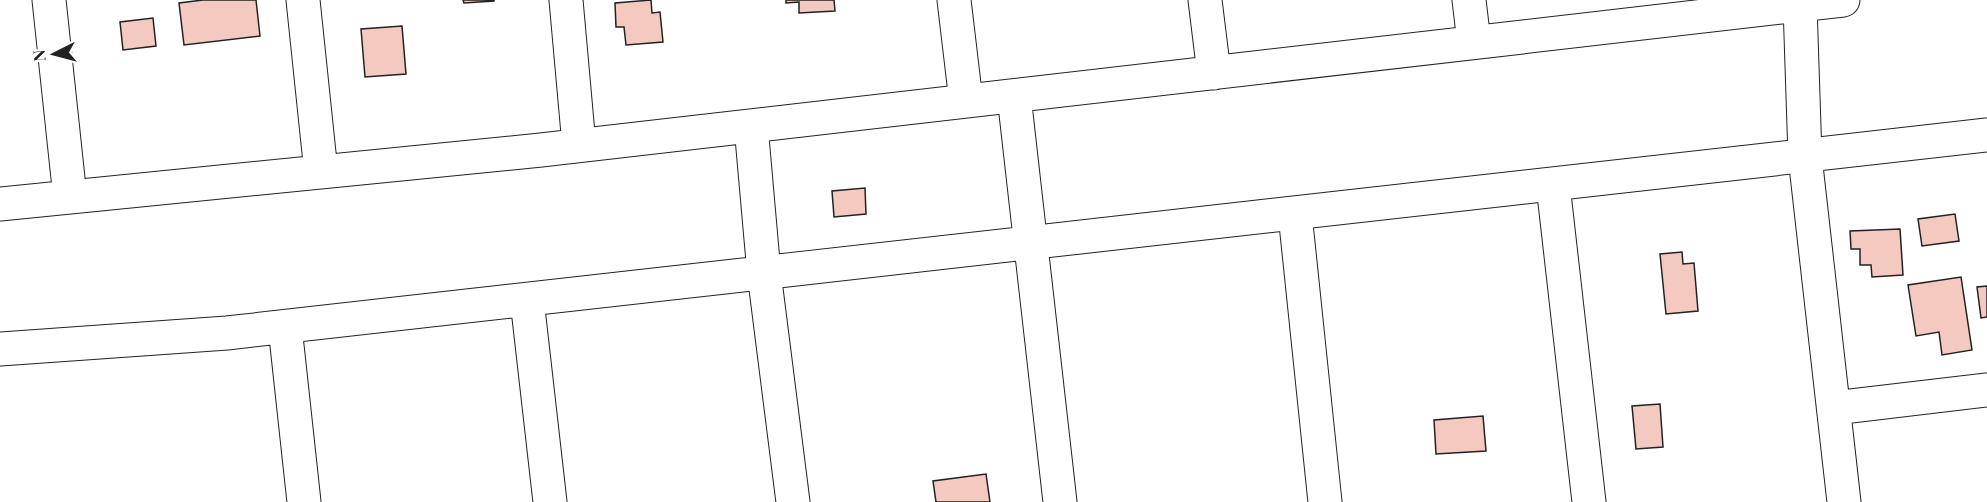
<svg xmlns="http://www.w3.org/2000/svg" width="1987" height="502" viewBox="0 0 1987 502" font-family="'Playfair Display',serif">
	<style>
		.building { fill: #f3c9c0; stroke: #222; stroke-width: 1.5 }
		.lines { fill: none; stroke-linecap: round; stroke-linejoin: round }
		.minor-casing { stroke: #222; stroke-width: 35 }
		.minor { stroke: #fff; stroke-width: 33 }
	</style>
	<rect width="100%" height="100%" fill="#fff"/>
	<!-- building -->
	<path class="building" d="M203,0H256L260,36L184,45L179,3Z
		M463,0H494V1L464,3Z
		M651,0L652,13L660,12L663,42L626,45L624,27H616L615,3Z
		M786,0H834L835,11L799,13V2L786,3Z
		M153,18L156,46L123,50L120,22Z
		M402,26L406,74L365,77L361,29Z
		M865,188L866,214L834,217L832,191Z
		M1955,214L1959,241L1922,246L1918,219Z
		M1900,229L1903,275L1872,277L1871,265H1860V249H1851L1850,231Z
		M1682,252L1683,264L1694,263L1698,311L1666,314L1660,254Z
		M1961,277L1972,350L1942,355L1939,332L1916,336L1908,285Z
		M1987,286V317L1981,318L1977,287Z
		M1660,404L1663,447L1636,449L1632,406Z
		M1483,416L1486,451L1436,454L1434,420Z
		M986,474L990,502H936L933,481Z"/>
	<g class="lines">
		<!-- minor casing -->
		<g class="minor-casing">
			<path id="minor" d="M49,0L70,197
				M303,0L321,172
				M566,0L579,145
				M954,0L966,101
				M1205,0L1214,73
				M1469,0L1474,42
				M1800,5L1805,157L1844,502
				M1014,96L1060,502
				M751,126L764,273L793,502
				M1553,185L1589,502
				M0,204L541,150L1843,0
				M1295,214L1325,502
				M527,300L550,502
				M285,327L304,502
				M0,349L227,333L1987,135
				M1834,408L1987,390"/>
		</g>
		<!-- minor -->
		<use href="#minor" class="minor"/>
	</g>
	<!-- north arrow -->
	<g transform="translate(54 54) rotate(264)" stroke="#ffffff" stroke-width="4.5" paint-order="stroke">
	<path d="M0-4.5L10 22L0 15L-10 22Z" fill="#222222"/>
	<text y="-9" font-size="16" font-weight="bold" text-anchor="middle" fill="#222222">N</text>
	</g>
</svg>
